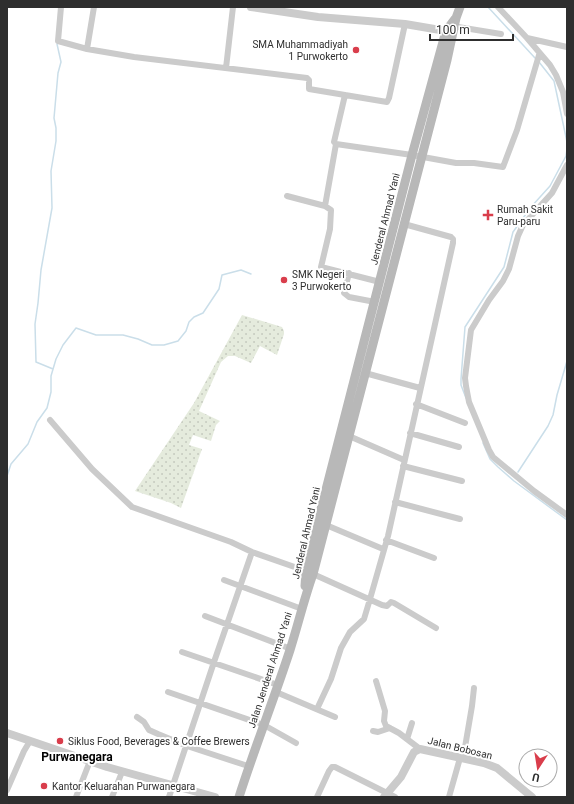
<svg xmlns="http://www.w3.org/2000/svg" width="574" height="804" viewBox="0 0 574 804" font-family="Roboto,sans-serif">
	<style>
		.grass { fill: url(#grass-dots) }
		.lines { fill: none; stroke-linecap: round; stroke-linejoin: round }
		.stream { stroke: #cadee9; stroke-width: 1.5 }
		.minor { stroke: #cbcbcb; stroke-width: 6 }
		.tertiary { stroke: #cbcbcb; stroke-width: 8 }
		.secondary { stroke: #b8b8b8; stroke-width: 9 }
		.poi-dot { fill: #d93d4b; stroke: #fff; stroke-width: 1.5 }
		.labels { text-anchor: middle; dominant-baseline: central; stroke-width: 4; stroke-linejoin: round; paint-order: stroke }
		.poi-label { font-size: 10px; fill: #2e2e2e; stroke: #fff; text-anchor: start }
		.street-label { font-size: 10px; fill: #2e2e2e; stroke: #fff }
		.quarter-label { font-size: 12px; font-weight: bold; fill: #000; stroke: #fff }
	</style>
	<defs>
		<pattern id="grass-dots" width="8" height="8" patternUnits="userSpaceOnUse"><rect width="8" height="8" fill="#e5ebdd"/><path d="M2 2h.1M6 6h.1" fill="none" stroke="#c5cabe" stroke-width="1.8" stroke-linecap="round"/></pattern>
	</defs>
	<rect width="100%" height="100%" fill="#fff"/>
	<!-- grass -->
	<path class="grass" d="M242,315L282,327L284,331V334L277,355L260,346L251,363L235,356H228L221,362L199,411L220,421L216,425L211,441L193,435L189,445L202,449L181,508L171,503L135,491L194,403Z"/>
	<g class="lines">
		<!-- stream -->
		<path class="stream" d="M488,7L535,58
			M539,62L554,81L567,142
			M53,369L36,362L35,324L38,303L41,270L52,208L51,171L56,141V128L54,118L58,73L61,62L57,44
			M466,398L461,385V379L465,327L504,267L513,232L531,207L550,186L566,156L567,149
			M483,443L490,459L498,467L514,481L567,520
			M518,472L548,426L553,415L557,395L567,361
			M7,476L11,464L28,444L37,422L47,408L51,392V376L56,359L63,345L76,328L96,335H123L138,339L152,345H164L178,341L186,331L189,322L194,317L203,313L219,289L222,275L241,270L251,274"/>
		<!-- minor -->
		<path class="minor" d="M61,7L58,41L87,49
			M94,7L87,49L134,57L307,78L309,80V89L387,102L389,98L405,24
			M498,7L527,38L550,65L556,75L563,92L567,114
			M452,26L501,34
			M527,38L567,47
			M226,68L233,7
			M336,144L412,155L456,163H474L503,167L517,130L539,55
			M567,165L552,193L523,225L518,236L509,269L503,281L489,300L471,330L465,378L466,386L469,402L489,450L493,457L534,491L567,515
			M287,196L325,206L331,210L330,229L321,267L380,282
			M325,206L336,144L334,142L345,95
			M349,273L344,293L349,297L375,302
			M365,373L420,388
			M416,404L465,423
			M50,420L92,469L132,507L231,542L252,552L306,571
			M410,433L459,447
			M349,436L404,460
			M403,466L462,481
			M395,502L460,519
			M326,525L383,549
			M386,540L434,558
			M313,574L382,605L387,606L391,602L394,603L436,628
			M224,580L302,609
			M205,616L291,649
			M182,652L278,685
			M376,681L385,711L384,721L386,726L399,733L420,749
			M168,692L264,725L296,743
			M276,692L335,717
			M317,709L331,679L341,648L350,632L364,619L370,599L388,536L453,243V239L451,237L404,224
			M137,717L144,722L149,730L158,734L187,746L248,766
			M373,731L378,732L390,728
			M407,739L412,723
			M463,759L472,706L474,688
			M7,790L24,751L30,741
			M76,797L90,761
			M112,797L122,772
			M169,797L214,662L252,552
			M317,797L329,771L332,767H335L395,797
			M449,797L460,758"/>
		<!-- tertiary -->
		<path class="tertiary" d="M251,7L318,17L405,24L452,32
			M7,733L107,767L215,797
			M384,797L401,777L414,752L420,749L484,763L497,768L532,797"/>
		<!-- secondary -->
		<path class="secondary" d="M305,586L306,571L320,513L412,155L446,31L455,19
			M239,797C255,747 274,699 290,650C298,625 304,599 313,574L447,60L456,18L460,7"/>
	</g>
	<!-- markers -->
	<g class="poi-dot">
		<circle cx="356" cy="50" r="4"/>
		<path d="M486 209h4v4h4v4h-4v4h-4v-4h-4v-4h4z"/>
		<circle cx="284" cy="280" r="4"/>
		<circle cx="60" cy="741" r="4"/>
		<circle cx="44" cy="786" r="4"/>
	</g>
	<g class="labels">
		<!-- poi labels -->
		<g class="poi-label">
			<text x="348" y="44" text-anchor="end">SMA Muhammadiyah<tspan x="348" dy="12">1 Purwokerto</tspan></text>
			<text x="497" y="209">Rumah Sakit<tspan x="497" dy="12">Paru-paru</tspan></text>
			<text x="292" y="274">SMK Negeri<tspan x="292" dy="12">3 Purwokerto</tspan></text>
			<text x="68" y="741">Siklus Food, Beverages &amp; Coffee Brewers</text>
			<text x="52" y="786">Kantor Keluarahan Purwanegara</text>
		</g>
		<!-- street labels -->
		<g class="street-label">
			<text transform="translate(385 219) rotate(-76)">Jenderal Ahmad Yani</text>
			<text transform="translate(306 533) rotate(-77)">Jenderal Ahmad Yani</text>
			<text transform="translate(270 670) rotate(-72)">Jalan Jenderal Ahmad Yani</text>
			<text transform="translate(460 748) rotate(14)">Jalan Bobosan</text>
		</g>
		<!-- quarter labels -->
		<g class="quarter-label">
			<text x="77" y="757">Purwanegara</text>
		</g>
	</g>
	<!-- border -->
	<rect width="574" height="804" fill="none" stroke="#2e2e2e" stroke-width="16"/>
	<!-- north arrow -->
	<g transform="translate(538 768) rotate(192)"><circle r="19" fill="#ffffff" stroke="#ababab"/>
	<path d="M0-3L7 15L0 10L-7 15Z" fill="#d93d4b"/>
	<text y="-6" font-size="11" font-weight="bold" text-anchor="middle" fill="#2e2e2e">U</text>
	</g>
	<!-- scale -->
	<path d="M430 34v6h83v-6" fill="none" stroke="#2e2e2e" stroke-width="2"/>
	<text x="436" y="34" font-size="12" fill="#2e2e2e" stroke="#ffffff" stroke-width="3" paint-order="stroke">100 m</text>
</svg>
